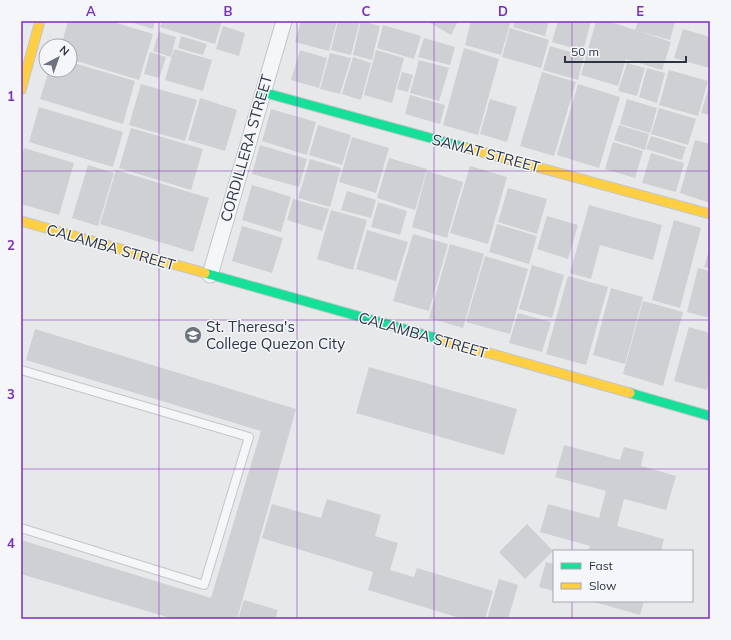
<svg xmlns="http://www.w3.org/2000/svg" width="731" height="640" viewBox="0 0 731 640" font-family="Mulish,sans-serif">
	<style>
		.building { fill: #ced0d3 }
		.lines { fill: none; stroke-linecap: round; stroke-linejoin: round }
		.lane-casing { stroke: #c4c6c8; stroke-width: 10 }
		.street-casing { stroke: #c4c6c8; stroke-width: 17 }
		.fast-casing { stroke: #c4c6c8; stroke-width: 11 }
		.slow-casing { stroke: #c4c6c8; stroke-width: 11 }
		.lane { stroke: #f5f6f7; stroke-width: 8 }
		.street { stroke: #f5f6f7; stroke-width: 15 }
		.fast { stroke: #16e098; stroke-width: 9 }
		.slow { stroke: #ffcf43; stroke-width: 9 }
		.grid { fill: none; stroke: #7b2cbf; stroke-width: 1; stroke-opacity: 0.55 }
		.labels { text-anchor: middle; dominant-baseline: central; stroke-width: 3; stroke-linejoin: round; paint-order: stroke }
		.street-label { font-size: 15px; fill: #2b3445; stroke: #f4f6f9 }
		.poi-label { font-size: 15px; fill: #2b3445; stroke: #f4f6f9; text-anchor: start }
		.neatline { fill: none; stroke: #7b2cbf; stroke-width: 1.5 }
		.grid-label { font-size: 13px; text-anchor: middle; font-weight: bold; fill: #7b2cbf }
	</style>
	<rect width="100%" height="100%" fill="#e6e8ea"/>
	<!-- building -->
	<path class="building" d="M68,21H110L153,34L139,80L70,59V46H61Z
		M127,21H155L153,29Z
		M162,21H222L215,44L160,27Z
		M301,21H337L329,51L295,42Z
		M338,21H360L351,55L331,50Z
		M361,21L380,26L372,60L353,55Z
		M427,21H458L451,35Z
		M471,21H511L501,55L465,45Z
		M515,21H549L545,36L513,27Z
		M558,21H591L583,51L552,42Z
		M596,21H608L671,42L662,70L626,59L618,86L581,75Z
		M638,21L675,22L670,40L635,30Z
		M383,25L421,36L414,59L377,48Z
		M223,26L245,33L239,56L216,49Z
		M510,28L549,40L541,68L502,57Z
		M683,29L710,37L709,68L674,58Z
		M159,32L176,37L171,57L153,51Z
		M181,36L207,44L203,55L178,48Z
		M424,38L455,47L450,65L418,57Z
		M550,46L584,56L578,80L543,70Z
		M464,48L499,59L478,135L443,125Z
		M174,49L212,60L203,91L165,80Z
		M300,50L327,58L319,88L291,80Z
		M376,50L404,58L392,103L364,95Z
		M150,52L166,57L159,78L144,74Z
		M330,53L351,58L340,94L320,89Z
		M353,57L371,63L361,100L342,94Z
		M419,60L449,68L439,101L410,93Z
		M70,62L135,81L123,124L40,99L49,70H70Z
		M627,63L645,68L637,96L618,91Z
		M647,68L665,73L657,103L639,97Z
		M669,70L708,81L698,116L659,105Z
		M402,72L413,75L408,92L397,89Z
		M542,72L576,82L554,156L520,146Z
		M141,84L197,100L185,141L129,125Z
		M578,84L620,97L599,168L557,155Z
		M710,84V115L701,113Z
		M410,95L445,105L440,124L405,114Z
		M200,98L237,110L225,151L188,140Z
		M490,99L517,107L507,142L480,134Z
		M627,99L657,108L650,133L620,124Z
		M39,107L123,132L113,167L29,142Z
		M659,108L696,119L688,145L651,134Z
		M271,109L316,122L307,155L262,141Z
		M318,125L351,135L342,165L309,155Z
		M619,125L649,134L645,150L614,140Z
		M131,128L203,149L191,190L119,168Z
		M651,136L686,147L682,160L646,149Z
		M352,137L389,148L376,193L339,182Z
		M695,140L710,144V203L680,193Z
		M613,142L643,151L635,178L605,169Z
		M260,145L307,159L299,187L252,174Z
		M24,148L74,163L59,215L21,204V158Z
		M651,153L684,163L676,192L642,183Z
		M389,158L427,169L415,210L377,198Z
		M310,159L341,168L330,207L298,198Z
		M88,165L114,173L98,226L72,218Z
		M470,166L507,177L488,244L450,233Z
		M116,170L209,198L193,252L100,224Z
		M427,171L463,182L447,238L412,227Z
		M252,185L291,197L281,232L242,220Z
		M508,188L547,199L537,234L498,222Z
		M347,191L376,200L371,218L341,210Z
		M293,199L329,209L322,231L287,220Z
		M378,202L407,211L400,235L371,227Z
		M589,205L662,225L653,260L600,245L591,279L570,273Z
		M331,210L367,220L353,270L317,259Z
		M547,216L578,225L568,259L537,249Z
		M674,220L701,228L680,308L652,300Z
		M497,224L537,236L529,264L489,252Z
		M242,226L283,238L272,273L232,261Z
		M367,230L408,242L396,281L356,269Z
		M413,234L448,244L429,311L393,301Z
		M450,244L484,254L463,328L429,318Z
		M710,247V269L704,267Z
		M485,256L528,269L510,334L466,322Z
		M532,265L564,275L552,318L519,309Z
		M698,268L710,271V318L687,312Z
		M568,276L608,287L586,365L546,354Z
		M611,288L643,297L625,364L593,355Z
		M643,301L683,312L663,386L623,374Z
		M518,313L551,322L542,352L509,343Z
		M689,327L710,333V379L707,390L674,381Z
		M35,329L296,409L237,619H174L21,574V540L211,598L261,431L26,360Z
		M369,367L517,409L504,455L356,413Z
		M564,445L620,460L624,447L644,452L641,466L676,476L666,510L624,499L617,526L664,539L661,551H588L590,546L540,532L548,504L599,518L606,491L555,477Z
		M327,499L381,515L375,536L398,543L390,570L414,577L417,568L493,591L485,619H463L368,590L373,572L262,538L272,504L321,518Z
		M527,524L553,551L525,579L499,552Z
		M546,562L554,564V591L539,587Z
		M499,579L518,585L508,619H487Z
		M244,600L278,610L275,619H238Z
		M591,601H644L640,615Z"/>
	<g class="lines">
		<!-- lane casing -->
		<g class="lane-casing">
			<path id="lane" d="M21,370L249,437L204,585L21,528"/>
		</g>
		<!-- street casing -->
		<g class="street-casing">
			<path id="street" d="M210,275L284,21"/>
		</g>
		<!-- fast casing -->
		<g class="fast-casing">
			<path id="fast" d="M262,92L467,148
				M205,273L443,340
				M630,393L710,416"/>
		</g>
		<!-- slow casing -->
		<g class="slow-casing">
			<path id="slow" d="M21,90L40,21
				M467,148L710,214
				M21,221L205,273
				M443,340L630,393"/>
		</g>
		<!-- lane -->
		<use href="#lane" class="lane"/>
		<!-- street -->
		<use href="#street" class="street"/>
		<!-- fast -->
		<use href="#fast" class="fast"/>
		<!-- slow -->
		<use href="#slow" class="slow"/>
	</g>
	<!-- grid -->
	<path class="grid" d="M159,21V619M297,21V619M434,21V619M572,21V551M21,171H710M21,320H710M21,469H710M572,601V619"/>
	<!-- icons -->
	<defs>
		<g id="school-disc" transform="scale(0.9)"><circle r="9.5" fill="#6c737f" stroke="#f4f6f9"/><path d="M0-5L7-2L0 1L-7-2ZM-4 1L0 2.5L4 1V4Q0 6-4 4Z" fill="#fff"/></g>
	</defs>
	<g fill-rule="evenodd">
		<use href="#school-disc" x="193" y="335"/>
	</g>
	<g class="labels">
		<!-- street labels -->
		<g class="street-label">
			<text transform="translate(246 148) rotate(-74)">CORDILLERA STREET</text>
			<text transform="translate(486 153) rotate(15)">SAMAT STREET</text>
			<text transform="translate(111 247) rotate(16)">CALAMBA STREET</text>
			<text transform="translate(423 335) rotate(16)">CALAMBA STREET</text>
		</g>
		<!-- poi labels -->
		<g class="poi-label">
			<text x="206" y="326">St. Theresa's<tspan x="206" dy="17">College Quezon City</tspan></text>
		</g>
	</g>
	<!-- border -->
	<rect width="731" height="640" fill="none" stroke="#f4f6f9" stroke-width="44"/>
	<!-- legend -->
	<rect x="553" y="550" width="140" height="52" fill="#f4f6f9" stroke="#a4a8b1"/>
	<rect x="561" y="563" width="20" height="6" fill="#16e098" stroke="#a4a8b1"/>
	<text x="589" y="570" font-size="12" fill="#2b3445">Fast</text>
	<rect x="561" y="583" width="20" height="6" fill="#ffcf43" stroke="#a4a8b1"/>
	<text x="589" y="590" font-size="12" fill="#2b3445">Slow</text>
	<!-- north arrow -->
	<g transform="translate(58 58) rotate(41)"><circle r="19" fill="#f4f6f9" stroke="#a4a8b1"/>
	<path d="M0-3L7 15L0 10L-7 15Z" fill="#6c737f"/>
	<text y="-6" font-size="11" font-weight="bold" text-anchor="middle" fill="#2b3445">N</text>
	</g>
	<!-- scale -->
	<path d="M565 56v6h121v-6" fill="none" stroke="#2b3445" stroke-width="2"/>
	<text x="571" y="56" font-size="12" fill="#2b3445" stroke="#f4f6f9" stroke-width="3" paint-order="stroke">50 m</text>
	<rect x="22" y="22" width="687" height="596" class="neatline"/>
	<g class="grid-label">
		<text x="91" y="16">A</text>
		<text x="228" y="16">B</text>
		<text x="366" y="16">C</text>
		<text x="503" y="16">D</text>
		<text x="640" y="16">E</text>
		<text x="11" y="101">1</text>
		<text x="11" y="250">2</text>
		<text x="11" y="399">3</text>
		<text x="11" y="548">4</text>
	</g>
</svg>
